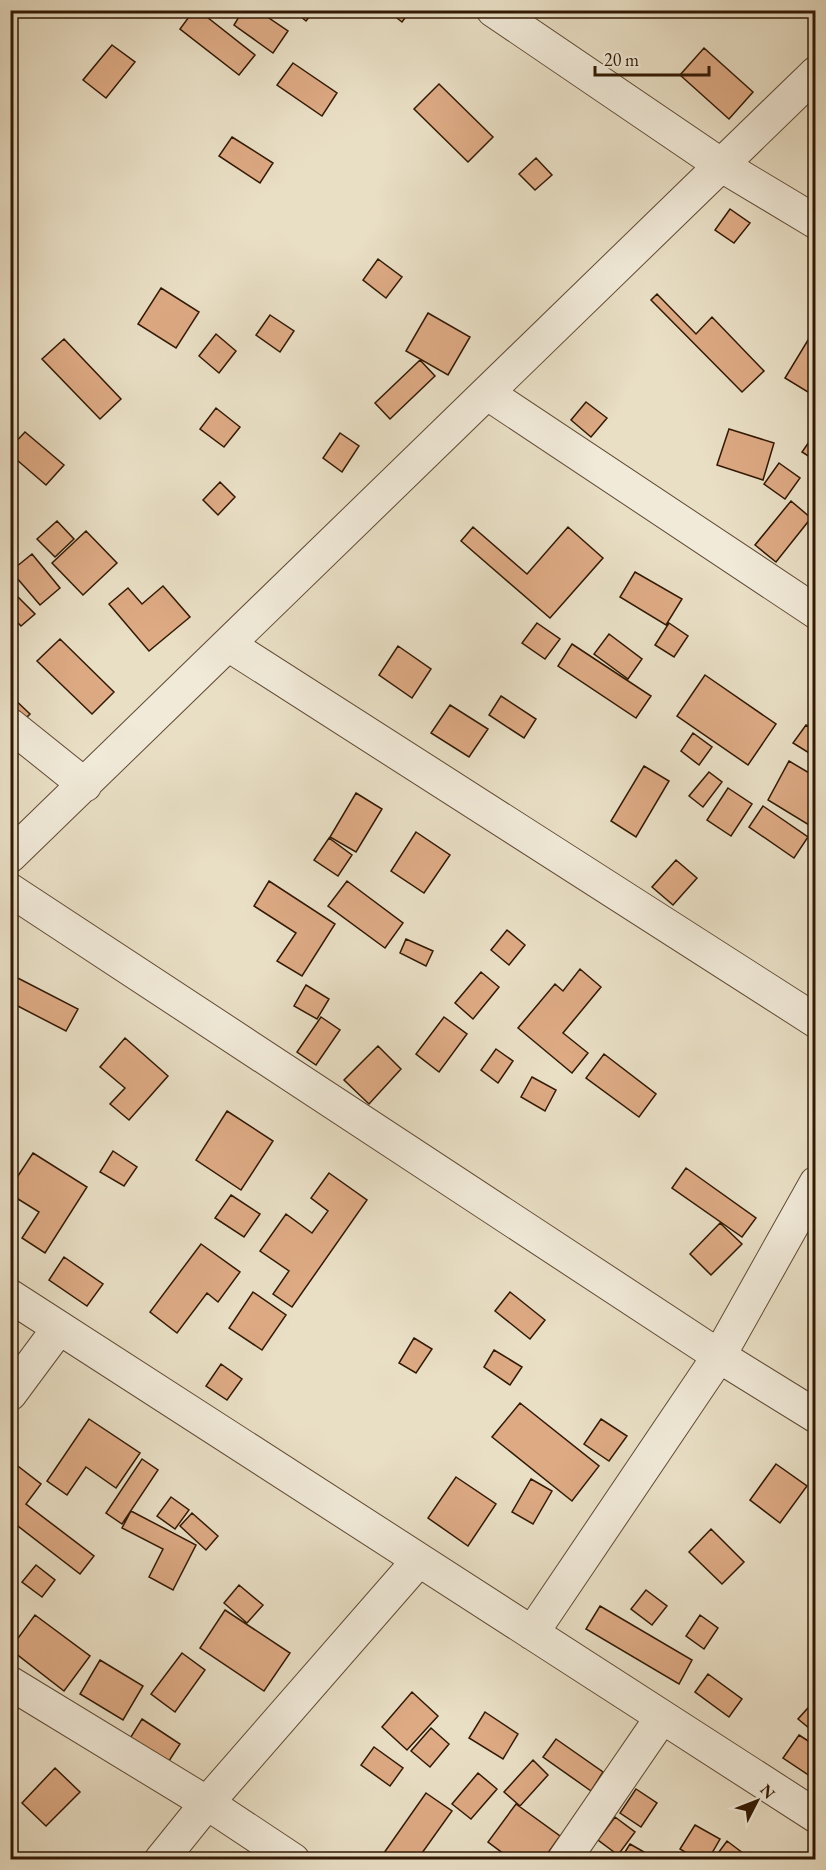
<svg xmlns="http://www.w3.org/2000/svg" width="826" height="1870" viewBox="0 0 826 1870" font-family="'EB Garamond',serif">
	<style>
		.building { fill: #ddaa84; stroke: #321903; stroke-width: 1.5 }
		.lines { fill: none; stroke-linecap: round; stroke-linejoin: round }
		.street-casing { stroke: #604a34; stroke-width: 35 }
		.street { stroke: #f1ead9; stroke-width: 33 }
	</style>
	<rect width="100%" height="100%" fill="#e9dfc5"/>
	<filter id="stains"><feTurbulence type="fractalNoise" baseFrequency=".00333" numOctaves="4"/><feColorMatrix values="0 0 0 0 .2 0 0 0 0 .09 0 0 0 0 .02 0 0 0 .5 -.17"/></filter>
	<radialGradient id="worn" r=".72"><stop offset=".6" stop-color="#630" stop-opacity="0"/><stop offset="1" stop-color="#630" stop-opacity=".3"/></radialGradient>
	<!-- building -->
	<path class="building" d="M194,10H198L255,55L239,75L180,29Z
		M243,10H257L288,31L273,53L234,25Z
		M293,10H315L306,21Z
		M387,10H411L402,22Z
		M112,45L135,62L106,98L83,80Z
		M704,48L753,92L729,119L680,75Z
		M293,63L337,93L322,116L277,85Z
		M439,84L493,137L468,162L414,109Z
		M232,137L273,163L260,183L219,156Z
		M536,158L552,175L535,190L519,174Z
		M730,209L750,223L734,243L715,230Z
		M378,259L402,277L386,298L363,280Z
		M161,288L199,312L176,348L138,324Z
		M657,294L696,334L712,317L764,371L742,392L651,300Z
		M428,313L470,337L448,375L406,351Z
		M270,315L294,331L280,352L256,335Z
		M216,334L236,351L219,373L199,356Z
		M64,339L121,399L100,419L42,359Z
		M808,340L816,345V397L785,378Z
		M420,360L435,376L390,419L375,403Z
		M586,402L607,418L591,437L571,420Z
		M216,408L240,427L224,447L200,429Z
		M729,429L774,443L763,480L717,465Z
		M25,432L64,465L46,485L10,454V448Z
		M816,432V461L802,452Z
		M340,433L359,446L342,472L323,458Z
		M779,463L800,478L785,499L764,484Z
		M220,482L235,497L218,515L203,500Z
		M791,501L811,518L776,562L755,545Z
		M57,521L74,539L55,557L37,539Z
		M473,527L527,574L568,527L603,558L550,618L461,541Z
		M86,531L117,563L83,595L52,563Z
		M32,554L60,588L40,605L11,571Z
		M635,572L682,599L666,625L620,597Z
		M163,586L190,617L149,651L109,604L128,588L142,604Z
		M10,589L35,614L21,626L10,615Z
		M537,623L560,639L545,659L522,643Z
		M669,623L688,636L674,657L655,645Z
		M609,634L642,659L628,679L594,654Z
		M60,639L114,692L92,714L37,661Z
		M572,644L651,696L636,718L558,666Z
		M398,646L431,669L412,698L379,675Z
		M705,675L776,724L748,765L677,716Z
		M10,695L30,714L19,725L10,717Z
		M501,696L536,719L524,738L489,715Z
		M450,705L488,729L469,757L431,733Z
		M806,725L816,731V754L814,756L793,743Z
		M693,733L712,747L699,765L681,751Z
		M789,761L816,777V815L809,825L768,800Z
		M644,766L669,781L636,837L611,821Z
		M709,772L722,782L703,807L689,796Z
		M728,788L752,804L731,836L707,820Z
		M356,793L382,809L356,852L330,837Z
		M763,806L808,837L794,858L749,827Z
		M416,832L450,855L424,893L391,871Z
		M329,838L352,855L338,876L314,860Z
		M676,860L697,878L673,905L652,887Z
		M269,881L335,924L302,976L277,961L296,933L254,906Z
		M347,881L403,923L385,948L328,906Z
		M507,930L525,945L509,965L491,950Z
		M406,939L433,951L426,966L400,953Z
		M580,969L601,987L563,1033L588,1053L572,1073L518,1028L555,984L563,991Z
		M481,972L499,987L473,1019L455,1003Z
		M10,974L78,1009L66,1031L10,1002Z
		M306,985L329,999L317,1019L294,1006Z
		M321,1017L340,1030L316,1065L297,1052Z
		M444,1017L467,1034L439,1072L416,1054Z
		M125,1038L168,1076L129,1120L110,1104L125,1088L100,1067Z
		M378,1046L401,1069L369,1104L344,1080Z
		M496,1049L513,1061L498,1083L481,1070Z
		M604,1054L656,1094L639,1117L586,1078Z
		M532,1077L556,1090L545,1111L521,1097Z
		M227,1111L273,1141L241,1190L196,1160Z
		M113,1151L137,1167L124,1186L100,1172Z
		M33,1153L87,1187L45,1253L22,1238L39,1212L10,1194V1188Z
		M686,1168L756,1218L742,1237L672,1188Z
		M329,1173L367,1200L292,1307L273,1294L289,1271L260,1251L286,1214L312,1233L328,1211L311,1198Z
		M231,1195L260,1214L244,1237L215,1218Z
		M720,1223L742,1244L711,1275L690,1254Z
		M201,1244L240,1272L218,1302L207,1293L177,1333L150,1312Z
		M64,1257L103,1284L87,1306L49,1280Z
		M253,1292L286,1315L262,1350L229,1328Z
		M510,1292L545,1320L530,1339L495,1311Z
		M414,1338L432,1349L416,1373L399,1363Z
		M494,1350L522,1367L510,1385L484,1367Z
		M221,1364L242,1379L227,1400L206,1386Z
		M520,1403L599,1466L572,1501L492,1437Z
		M89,1419L140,1453L116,1488L86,1467L67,1495L47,1481Z
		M601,1419L627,1436L609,1461L584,1444Z
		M142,1459L158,1470L122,1524L106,1513Z
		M10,1460L41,1484L26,1504L94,1556L80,1574L10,1520Z
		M776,1464L807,1486L780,1523L750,1500Z
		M456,1477L496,1504L468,1546L428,1518Z
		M531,1479L552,1491L533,1524L512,1512Z
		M171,1497L189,1510L175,1529L157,1516Z
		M131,1511L196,1545L173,1590L149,1577L163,1549L122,1528Z
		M192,1513L218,1536L206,1550L180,1526Z
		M711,1529L744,1562L722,1584L689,1552Z
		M36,1565L55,1580L42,1597L22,1582Z
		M239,1585L263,1605L247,1623L224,1603Z
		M646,1590L667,1606L652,1625L631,1609Z
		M600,1606L692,1660L679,1684L586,1629Z
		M225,1610L290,1653L264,1691L200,1648Z
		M35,1615L90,1656L64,1691L10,1649Z
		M700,1615L718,1628L704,1649L686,1636Z
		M182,1653L205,1670L175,1712L151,1694Z
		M100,1660L143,1686L123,1720L80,1694Z
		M708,1674L742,1699L729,1717L695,1692Z
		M412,1692L438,1716L407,1750L382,1727Z
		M816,1699V1733H815L798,1719Z
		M485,1712L518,1734L503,1759L469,1738Z
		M142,1719L180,1744L167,1764L129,1740Z
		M431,1728L449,1744L430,1767L411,1751Z
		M799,1735L816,1746V1780L783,1758Z
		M556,1739L603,1772L591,1791L543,1757Z
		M374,1747L403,1768L390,1786L361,1765Z
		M533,1760L548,1775L520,1806L504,1792Z
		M55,1768L80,1792L46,1826L22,1803Z
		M478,1773L497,1789L471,1819L452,1804Z
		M636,1789L657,1803L641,1827L620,1813Z
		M426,1793L452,1811L417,1860H412L407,1856L404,1860H379Z
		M516,1804L560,1836L543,1860H512L488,1842Z
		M615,1817L635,1832L618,1855L598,1840Z
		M695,1825L720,1839L708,1860H698L680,1849Z
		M727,1841L752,1860H713Z
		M630,1844L658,1860H620Z"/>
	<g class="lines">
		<!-- street casing -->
		<g class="street-casing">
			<path id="street" d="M493,10L721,165L816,222
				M487,393L816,612
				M229,645L816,1021
				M10,725L85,785
				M10,856L816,73
				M10,890L719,1356L816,1416
				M10,1296L816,1816
				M10,1394L59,1328
				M532,1633L719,1356L816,1183
				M10,1683L207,1803L293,1860
				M161,1860L207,1803L419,1560
				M564,1860L662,1717"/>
		</g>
		<!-- street -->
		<use href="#street" class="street"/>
	</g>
	<!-- margin -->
	<rect width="826" height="1870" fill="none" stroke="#e9dfc5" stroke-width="36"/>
	<rect x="12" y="12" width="802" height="1846" fill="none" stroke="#321903" stroke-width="3"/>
	<rect x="18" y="18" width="790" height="1834" fill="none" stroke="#321903" stroke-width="1.5"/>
	<!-- north arrow -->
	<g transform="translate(757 1801) rotate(48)" stroke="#f1ead9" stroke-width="4.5" paint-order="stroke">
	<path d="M0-4.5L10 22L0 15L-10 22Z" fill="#321903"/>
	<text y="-9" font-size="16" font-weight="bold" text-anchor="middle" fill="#321903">N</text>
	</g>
	<!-- scale -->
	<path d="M595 66v9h114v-9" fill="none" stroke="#321903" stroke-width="3"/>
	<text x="604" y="66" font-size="18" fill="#321903" stroke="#f1ead9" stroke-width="4.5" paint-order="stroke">20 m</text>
	<rect width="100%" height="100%" filter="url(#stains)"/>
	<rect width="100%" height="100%" fill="url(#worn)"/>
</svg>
